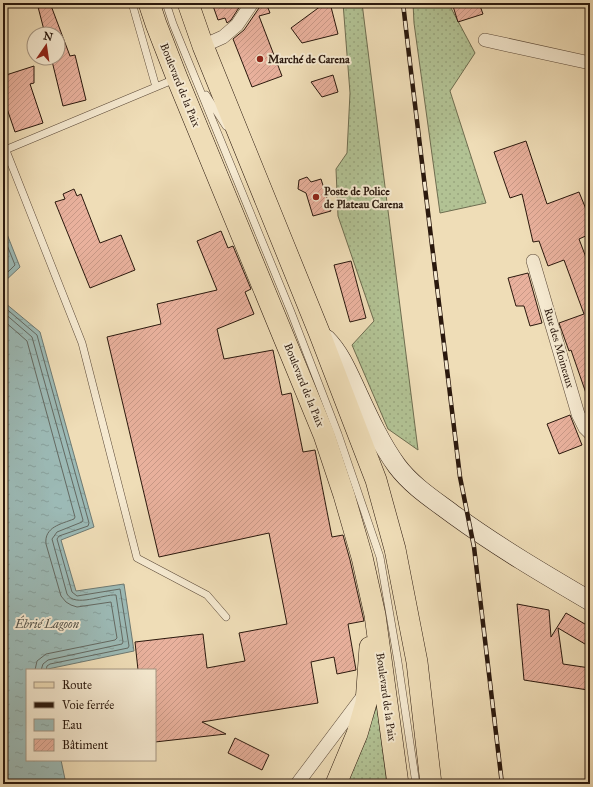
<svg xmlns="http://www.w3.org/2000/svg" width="593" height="787" viewBox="0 0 593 787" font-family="'IM FELL Great Primer',serif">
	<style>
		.grass { fill: url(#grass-dots); stroke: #6e6d50 }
		.water { fill: url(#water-ripples); stroke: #6e7972 }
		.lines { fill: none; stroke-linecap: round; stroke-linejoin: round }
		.shore { stroke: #636962; stroke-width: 1 }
		.building { fill: url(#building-hatch); stroke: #2a180d }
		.service-casing { stroke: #5b4938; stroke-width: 8 }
		.minor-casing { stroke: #5b4938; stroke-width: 14 }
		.secondary-casing { stroke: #2a180d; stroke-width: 20 }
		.primary-casing { stroke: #2a180d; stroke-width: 22 }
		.service { stroke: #f5e9d0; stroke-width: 7 }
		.minor { stroke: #f5e9d0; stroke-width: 13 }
		.secondary { stroke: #f5e9d0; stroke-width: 19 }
		.primary { stroke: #efddb7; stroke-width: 21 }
		.rail-casing { stroke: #2a180d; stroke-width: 4.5 }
		.rail { stroke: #f5e9d0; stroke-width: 3; stroke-dasharray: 9; stroke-linecap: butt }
		.poi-dot { fill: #8f2418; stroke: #f5e9d0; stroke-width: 1.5 }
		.labels { text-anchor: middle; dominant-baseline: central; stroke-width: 4; stroke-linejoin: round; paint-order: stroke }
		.poi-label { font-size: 11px; font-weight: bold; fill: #2a180d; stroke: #f5e9d0; text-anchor: start }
		.street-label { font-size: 11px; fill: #2a180d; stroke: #f5e9d0 }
		.water-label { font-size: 12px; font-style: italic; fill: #525148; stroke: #f5e9d0 }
	</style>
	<defs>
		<pattern id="grass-dots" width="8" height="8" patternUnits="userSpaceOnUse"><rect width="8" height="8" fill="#b2c294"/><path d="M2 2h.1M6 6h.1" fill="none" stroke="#99a67e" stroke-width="1.8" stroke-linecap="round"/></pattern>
		<pattern id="water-ripples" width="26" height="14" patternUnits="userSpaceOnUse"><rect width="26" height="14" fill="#9cbab6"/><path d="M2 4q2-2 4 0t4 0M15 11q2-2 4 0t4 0" fill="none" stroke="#879f9b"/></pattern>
		<pattern id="building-hatch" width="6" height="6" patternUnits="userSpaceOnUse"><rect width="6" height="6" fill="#e9b19d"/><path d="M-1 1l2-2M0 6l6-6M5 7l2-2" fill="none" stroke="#c89886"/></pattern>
	</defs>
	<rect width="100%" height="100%" fill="#efddb7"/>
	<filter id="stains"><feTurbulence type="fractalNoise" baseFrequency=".005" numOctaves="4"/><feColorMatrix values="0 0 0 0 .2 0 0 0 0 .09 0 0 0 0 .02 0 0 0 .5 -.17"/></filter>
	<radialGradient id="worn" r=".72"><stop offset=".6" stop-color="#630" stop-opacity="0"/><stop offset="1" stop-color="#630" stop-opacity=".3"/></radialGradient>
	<!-- grass -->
	<path class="grass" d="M343,3H362L418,450L388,429L352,345L374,321L338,216L336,169L347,153L350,93Z
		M413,3H447L451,8L475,53L450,91L486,203L440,213L414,23Z
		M377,706L387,784H346Z"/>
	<!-- water -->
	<path class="water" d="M3,224L20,267L3,283Z
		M3,299L5,303L40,332L94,527L61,540L76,591L124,584L134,651L43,670H27V760H61L66,784H3Z"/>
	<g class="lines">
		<!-- shore -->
		<path class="shore" d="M3,235L15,265L3,277
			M3,306L37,335L89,523L88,526L59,536L57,539L72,592L77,596L120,589L129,646L128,648L50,664L47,666L46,670
			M3,312L32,337L83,520L82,522L57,532L52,539L67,594C75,608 103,594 116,595L123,642L122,644L48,660L43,664L41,670
			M3,320L27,341L75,517L74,519C61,524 44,527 46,544L61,596L66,602L71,605L77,607L111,602L117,638L115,640L46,654L37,661L35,670"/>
	</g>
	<!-- building -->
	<path class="building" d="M37,3H50L70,56L75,55L86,100L63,106L52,61L58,59V34H45Z
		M212,3H242L231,20L227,23L225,18L218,20Z
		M260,3H277L268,8L270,13L259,16L282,76L252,87L233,39L244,30L259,8Z
		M325,3H330L338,34L302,43L291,28Z
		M452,3H479L483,14L458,22Z
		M34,66V83L30,84L43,123L15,132L3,97V76Z
		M333,75L338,92L322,97L311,82Z
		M526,141L547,204L579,192L590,219V234L579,239L590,268V399H588L571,350L569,351L559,323L584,314L564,260L548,266L539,241L533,242L522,194L510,198L494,152Z
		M307,177L311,182L321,179L331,211L313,216L306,193L298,189L299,180Z
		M74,189L77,196L81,194L100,243L121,235L135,270L90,288L55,202L65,199L63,194Z
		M221,231L228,248L233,246L251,289L245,292L254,314L217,329L224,359L273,350L282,395L291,393L303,452L315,450L332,537L343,535L350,560L364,621L348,624L356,670L337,674L334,657L311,662L318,703L202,722L226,734L155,742V670H138L135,642L203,634L207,668L245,661L239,633L287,624L269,533L159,557L107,337L161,324L157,304L217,290L197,241Z
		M351,261L366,318L350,322L334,265Z
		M528,273L542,323L530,326L524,306H516L508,278Z
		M570,415L582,445L559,454L547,424Z
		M517,604L549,610L551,637L566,613L590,627V647L558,628L563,664L590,668V678L588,690L524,680Z
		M235,738L269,755L262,770L228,753Z"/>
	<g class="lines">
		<!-- service casing -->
		<g class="service-casing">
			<path id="service" d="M132,3L156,87
				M166,3L173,24L291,312L338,434L380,557L398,662L416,784
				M206,95L226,126
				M3,143L82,343L137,558L207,595L226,617
				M5,150L175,79"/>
		</g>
		<!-- minor casing -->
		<g class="minor-casing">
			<path id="minor" d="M485,40L590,63
				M203,46L223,37L237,25L252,3
				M533,261L578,414L585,428L590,433
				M297,784L364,695"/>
		</g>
		<!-- secondary casing -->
		<g class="secondary-casing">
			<path id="secondary" d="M326,339C341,354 349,375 358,394C369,418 381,444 397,466C412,486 434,500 454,515C498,547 544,574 590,601"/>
		</g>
		<!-- primary casing -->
		<g class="primary-casing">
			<path id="primary" d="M149,3L156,24L177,78L324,435L344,495L362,557L375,615L398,784
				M188,3L203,46L319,332L376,480L395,549L417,662L431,784
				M336,784L357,734L366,703L370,647"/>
		</g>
		<!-- service -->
		<use href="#service" class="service"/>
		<!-- minor -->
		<use href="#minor" class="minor"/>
		<!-- secondary -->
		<use href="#secondary" class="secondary"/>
		<!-- primary -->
		<use href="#primary" class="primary"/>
		<!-- rail casing -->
		<g class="rail-casing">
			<path id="rail" d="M403,3L409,55L460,477L474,547L502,784"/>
		</g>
		<!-- rail -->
		<use href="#rail" class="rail"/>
	</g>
	<!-- markers -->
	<g class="poi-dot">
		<circle cx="260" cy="59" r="4"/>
		<circle cx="316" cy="197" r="4"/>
	</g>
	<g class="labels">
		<!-- poi labels -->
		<g class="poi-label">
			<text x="268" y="59">Marché de Carena</text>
			<text x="324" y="191">Poste de Police<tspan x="324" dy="13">de Plateau Carena</tspan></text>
		</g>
		<!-- street labels -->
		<g class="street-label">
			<text transform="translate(180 85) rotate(68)">Boulevard de la Paix</text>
			<text transform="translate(559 348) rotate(74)">Rue des Moineaux</text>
			<text transform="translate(304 385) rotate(68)">Boulevard de la Paix</text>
			<text transform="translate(386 697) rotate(82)">Boulevard de la Paix</text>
		</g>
		<!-- water labels -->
		<g class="water-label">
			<text x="47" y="624">Ébrié Lagoon</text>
		</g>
	</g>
	<!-- margin -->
	<rect width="593" height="787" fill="none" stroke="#efddb7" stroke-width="16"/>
	<rect x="4" y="4" width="585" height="779" fill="none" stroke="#2a180d" stroke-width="2"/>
	<rect x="8" y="8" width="577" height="771" fill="none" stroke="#2a180d"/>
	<!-- legend -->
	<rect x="26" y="669" width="130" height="92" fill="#f5e9d0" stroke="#a49582"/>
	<rect x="34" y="682" width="20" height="6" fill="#efddb7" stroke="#a49582"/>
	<text x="62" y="689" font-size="12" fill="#2a180d">Route</text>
	<rect x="34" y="702" width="20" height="6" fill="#2a180d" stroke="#a49582"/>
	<text x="62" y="709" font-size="12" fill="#2a180d">Voie ferrée</text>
	<rect x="34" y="719" width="20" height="12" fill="url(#water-ripples)" stroke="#a49582"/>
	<text x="62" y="729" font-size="12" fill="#2a180d">Eau</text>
	<rect x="34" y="739" width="20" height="12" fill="url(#building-hatch)" stroke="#a49582"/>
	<text x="62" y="749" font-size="12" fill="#2a180d">Bâtiment</text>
	<!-- north arrow -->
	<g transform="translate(46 46) rotate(13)"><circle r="19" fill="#f5e9d0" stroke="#a49582"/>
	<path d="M0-3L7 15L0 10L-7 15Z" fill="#8f2418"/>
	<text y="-6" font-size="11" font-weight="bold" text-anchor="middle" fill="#2a180d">N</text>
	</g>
	<rect width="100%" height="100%" filter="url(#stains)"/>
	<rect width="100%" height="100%" fill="url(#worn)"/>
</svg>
